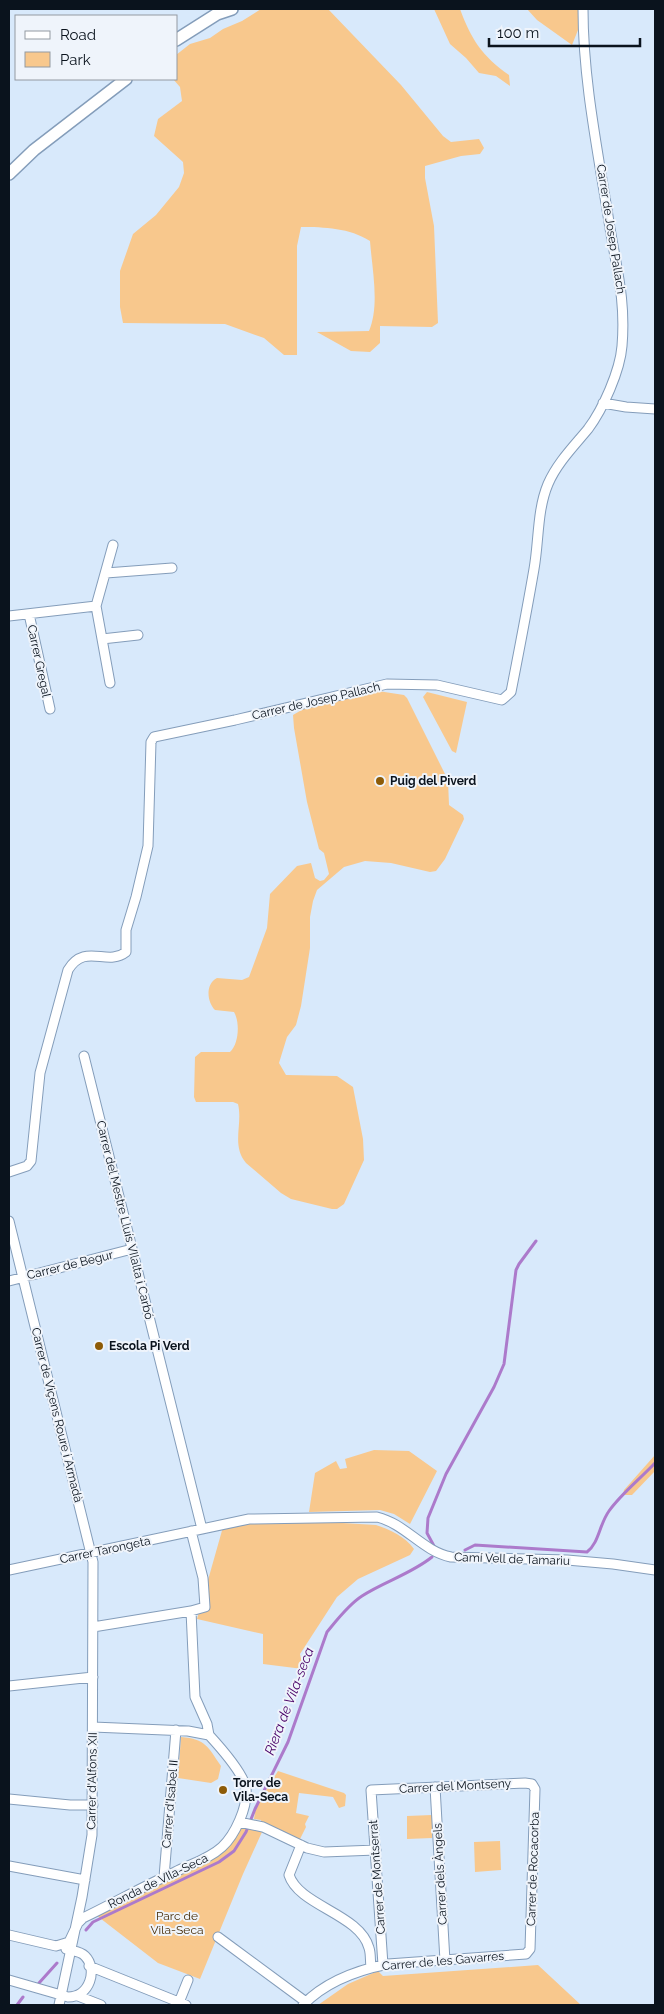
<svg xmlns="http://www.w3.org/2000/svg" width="664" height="2014" viewBox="0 0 664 2014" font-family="Raleway,sans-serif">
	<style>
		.green { fill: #f8c88d }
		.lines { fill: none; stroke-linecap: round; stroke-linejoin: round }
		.stream { stroke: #ac7acb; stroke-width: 3 }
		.minor-casing { stroke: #849dba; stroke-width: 11 }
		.tertiary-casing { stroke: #849dba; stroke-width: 14 }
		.minor { stroke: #fff; stroke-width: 9 }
		.tertiary { stroke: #fff; stroke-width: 11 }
		.poi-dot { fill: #8d5b07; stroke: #eff4fb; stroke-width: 2 }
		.labels { text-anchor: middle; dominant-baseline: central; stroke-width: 4; stroke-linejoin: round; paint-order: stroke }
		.street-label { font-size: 12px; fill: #0a131d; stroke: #eff4fb }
		.poi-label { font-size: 12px; font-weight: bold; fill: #0a131d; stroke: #eff4fb; text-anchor: start }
		.park-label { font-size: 12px; fill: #462c06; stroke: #eff4fb }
		.water-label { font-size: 14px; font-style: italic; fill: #490067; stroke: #eff4fb }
	</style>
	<rect width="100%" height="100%" fill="#d8e9fb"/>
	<!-- green -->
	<path class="green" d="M261,9H328L401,85L443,136L451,142L479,139L484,148L480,154L461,156L425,166V178L434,226L438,323L432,327L380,326V343L370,352L351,351L317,332L369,331C380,305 372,269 370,241C350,228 324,227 301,227L297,246V355H284L264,338L225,324L123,323L120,307V271L133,234L156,215L179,187L184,173L183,162L154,136L158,119L182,101L180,87L173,79H176V55L190,44L210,38L223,29L242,21Z
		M434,9H460C471,39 482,56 509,75L510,86L496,76L479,73L466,58L450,44Z
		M527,9H578V30L572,45L537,20Z
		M378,691L404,695L407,698L448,780L449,805L463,815L464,819L445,859L436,871L430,872L391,863L365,861L344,867L317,890L313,901L310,917V948L301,1006L296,1025L287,1037L279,1063L286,1075L337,1076L353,1087L363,1139L364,1160L344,1204L337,1209H332L291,1199L281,1193L246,1163C231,1145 243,1124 238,1104L233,1102H196L194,1097L195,1057L201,1052H230C239,1044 240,1022 234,1012L215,1010C207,1002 205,984 217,978L242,980L249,977L267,928L270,894L297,866L311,863L315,878L320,881L324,880L329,874L324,853L319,849L307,802L294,728L293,715L305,708L369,692Z
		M427,692L467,702L456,753L452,751L423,697Z
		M374,1450L409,1451L437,1471L410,1524L394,1514L380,1510L309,1512L315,1473L336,1461L340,1469L347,1468L345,1459Z
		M655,1455V1471L632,1495H623L624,1490Z
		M309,1521L376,1525C389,1529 406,1537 414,1549L410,1555L358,1579L337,1597L300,1654L303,1669L263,1664V1634L197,1619L223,1527L246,1523Z
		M181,1737C206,1739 208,1747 221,1766L218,1779L211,1783L178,1778Z
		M278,1771L344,1793L346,1795L345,1806L339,1808L333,1797L299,1793L296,1813L309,1816L305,1824L306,1827L299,1841L262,1825L261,1820L254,1819L256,1806Z
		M432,1815V1838L407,1839V1816Z
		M240,1826L262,1832L243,1874L200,1979L158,1963L96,1915L215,1857Z
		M500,1841L501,1870L475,1872L474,1842Z
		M538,1965L581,2005H318L348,1984L378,1971L383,1976Z"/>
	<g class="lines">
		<!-- stream -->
		<path class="stream" d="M434,1546L427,1533L428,1518L446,1474L494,1387L504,1364L516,1270L519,1264L536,1241
			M465,1550L475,1545L587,1552C599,1543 599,1525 609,1511C621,1494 640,1479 655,1463
			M86,1930L93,1922L219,1862L234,1851L246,1832L255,1809L288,1742L327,1632C337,1620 348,1605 362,1596C383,1582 411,1574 432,1557
			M39,1983L57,1963
			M17,2005L23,1997"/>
		<!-- minor casing -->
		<g class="minor-casing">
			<path id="minor" d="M603,403L626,407L655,409
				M106,573L172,568
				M96,606L110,683
				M29,614L50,709
				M9,616L96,606L113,545
				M102,639L138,635
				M84,1056L202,1529
				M9,1172L27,1166L31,1161L40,1073L68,970C85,942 107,967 126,952V930L136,897L148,846L151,742L154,737L235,720L387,684L437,685L502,700L511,692C519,651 527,610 534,569C539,541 537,510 548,484C557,463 574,446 588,429C603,409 620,371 622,346C626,299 616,267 609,222C598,152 583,80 583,9
				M9,1221L93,1562L92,1835L82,1897L59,2005
				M9,1281L132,1249
				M9,1570L249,1519L377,1517C406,1524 422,1551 451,1557L567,1560L613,1564L655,1570
				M191,1611L195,1697L207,1724L209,1735
				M93,1627L191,1611L205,1607L203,1578L191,1531
				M9,1686L93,1677
				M93,1727L188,1731L209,1735
				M435,1787L445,1961
				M9,1799L70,1805H93
				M239,1822L263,1827L307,1848L324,1852L376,1850
				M301,1845L289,1875C299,1906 360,1914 369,1948C371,1954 370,1961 371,1967
				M9,1866L85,1880
				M164,1877L176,1730
				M9,1935L56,1946L69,1942L78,1923L83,1918C114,1903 144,1886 175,1872C191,1864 209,1859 222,1847C235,1835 248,1807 246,1788C243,1773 220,1747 209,1735
				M218,1937L306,2002
				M89,1966L186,2005
				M9,1980L68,1997C90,1997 98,1969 85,1956C80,1951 72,1951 66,1949
				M78,1996L101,2005
				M178,2005L188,1980
				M303,2005C325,1982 358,1970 388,1964L526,1954L530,1949L535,1789L532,1784L525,1783L371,1790L383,1965"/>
		</g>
		<!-- tertiary casing -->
		<g class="tertiary-casing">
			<path id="tertiary" d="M176,40L217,14L232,9
				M9,174L34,150L126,79"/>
		</g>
		<!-- minor -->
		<use href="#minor" class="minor"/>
		<!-- tertiary -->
		<use href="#tertiary" class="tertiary"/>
	</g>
	<!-- markers -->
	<g class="poi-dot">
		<circle cx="380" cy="781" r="5"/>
		<circle cx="99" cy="1346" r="5"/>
		<circle cx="223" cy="1790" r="5"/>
	</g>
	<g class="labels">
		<!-- street labels -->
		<g class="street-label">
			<text transform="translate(611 229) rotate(81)">Carrer de Josep Pallach</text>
			<text transform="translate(39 661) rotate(78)">Carrer Gregal</text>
			<text transform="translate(316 701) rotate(-13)">Carrer de Josep Pallach</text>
			<text transform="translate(125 1220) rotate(76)">Carrer del Mestre Lluís VIlalta i Carbó</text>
			<text transform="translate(70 1265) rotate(-14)">Carrer de Begur</text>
			<text transform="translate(57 1415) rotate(76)">Carrer de Viçens Roure i Armadà</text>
			<text transform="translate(105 1550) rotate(-12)">Carrer Tarongeta</text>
			<text transform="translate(512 1559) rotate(2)">Camí Vell de Tamariu</text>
			<text transform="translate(92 1781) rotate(-89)">Carrer d'Alfons XII</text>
			<text transform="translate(455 1786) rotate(-3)">Carrer del Montseny</text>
			<text transform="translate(170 1804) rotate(-85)">Carrer d'Isabel II</text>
			<text transform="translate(533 1869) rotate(-88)">Carrer de Rocacorba</text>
			<text transform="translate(440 1874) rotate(-93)">Carrer dels Àngels</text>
			<text transform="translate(377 1877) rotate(-94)">Carrer de Montserrat</text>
			<text transform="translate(158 1881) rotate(-26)">Ronda de VIla-Seca</text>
			<text transform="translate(443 1961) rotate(-5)">Carrer de les Gavarres</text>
		</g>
		<!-- poi labels -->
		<g class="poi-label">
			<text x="390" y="781">Puig del Piverd</text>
			<text x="109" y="1346">Escola Pi Verd</text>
			<text x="233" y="1783">Torre de<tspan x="233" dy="14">Vila-Seca</tspan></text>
		</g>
		<!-- park labels -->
		<g class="park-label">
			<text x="177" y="1916">Parc de<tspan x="177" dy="14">Vila-Seca</tspan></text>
		</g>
		<!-- water labels -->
		<g class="water-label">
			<text transform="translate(289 1701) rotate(-69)">Riera de Vila-seca</text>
		</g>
	</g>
	<!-- border -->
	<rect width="664" height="2014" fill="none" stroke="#0a131d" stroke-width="20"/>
	<!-- legend -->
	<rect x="15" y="15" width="162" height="65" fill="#eff4fb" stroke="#939aa2"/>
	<rect x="25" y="31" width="25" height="8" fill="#ffffff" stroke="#939aa2"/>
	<text x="60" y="40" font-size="15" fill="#0a131d">Road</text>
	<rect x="25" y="52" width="25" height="15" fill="#f8c88d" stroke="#939aa2"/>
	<text x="60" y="65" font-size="15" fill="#0a131d">Park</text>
	<!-- scale -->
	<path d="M489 38v8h151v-8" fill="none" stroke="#0a131d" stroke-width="2.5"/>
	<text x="497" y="38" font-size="15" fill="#0a131d" stroke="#eff4fb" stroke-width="4" paint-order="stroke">100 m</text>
</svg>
